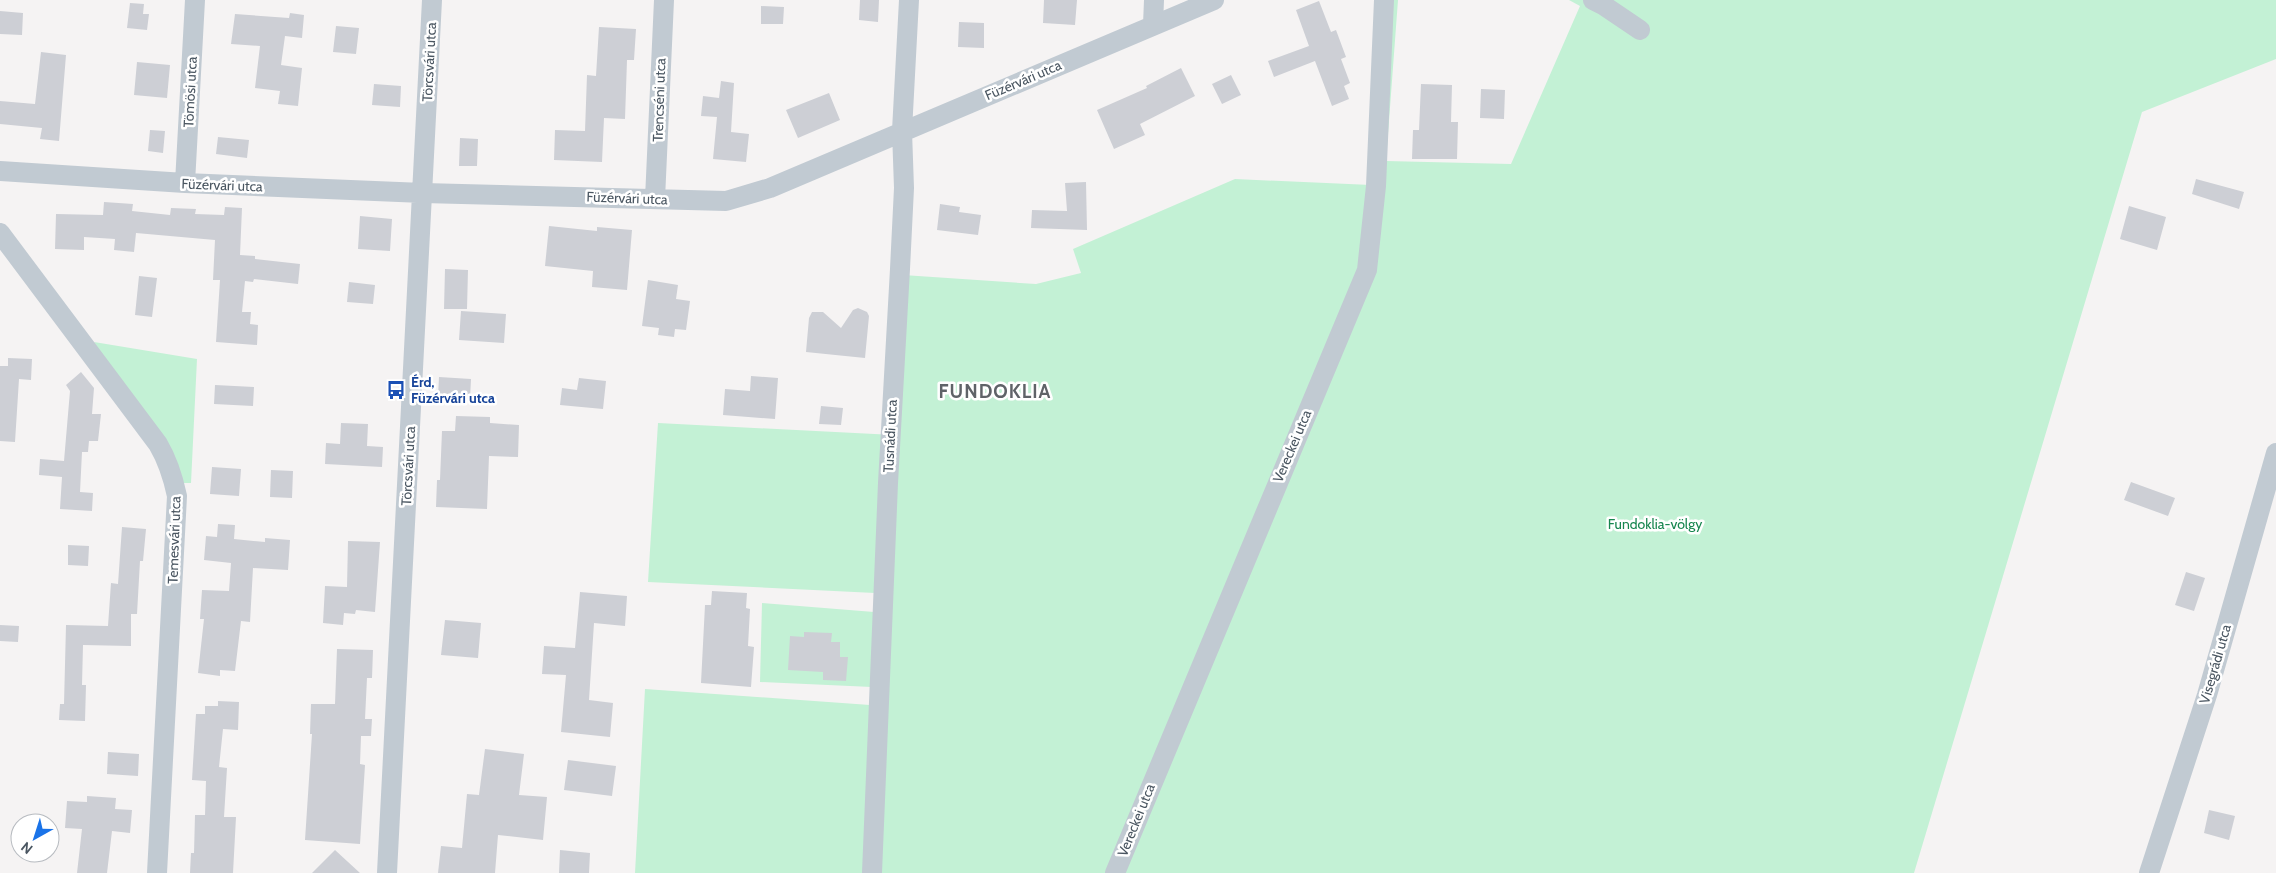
<svg xmlns="http://www.w3.org/2000/svg" width="2276" height="873" viewBox="0 0 2276 873" font-family="Cabin,sans-serif">
	<style>
		.green { fill: #c3f1d5 }
		.building { fill: #cdcfd5 }
		.lines { fill: none; stroke-linecap: round; stroke-linejoin: round }
		.minor { stroke: #c1cad2; stroke-width: 20 }
		.labels { text-anchor: middle; dominant-baseline: central; stroke-width: 5; stroke-linejoin: round; paint-order: stroke }
		.street-label { font-size: 14px; fill: #4a5661; stroke: #fff }
		.transit-label { font-size: 14px; font-weight: bold; fill: #164399; stroke: #fff; text-anchor: start }
		.park-label { font-size: 14px; fill: #17864f; stroke: #fff }
		.district-label { font-size: 19px; font-weight: bold; letter-spacing: 1px; fill: #5f6368; stroke: #fff }
	</style>
	<rect width="100%" height="100%" fill="#f5f3f3"/>
	<!-- green -->
	<path class="green" d="M1375,0H1398L1386,161L1511,164L1580,6L1569,0H2276V59L2142,112L1914,873H635L645,689L870,705L872,687L760,682L762,603L874,612L875,593L648,582L658,423L894,435L903,275L1036,284L1081,273L1073,249L1235,179L1371,185Z
		M94,342L197,359L191,483H179Z"/>
	<!-- building -->
	<path class="building" d="M860,0H879L878,22L859,20Z
		M1044,0H1077L1075,25L1043,23Z
		M1319,1L1331,32L1336,30L1346,57L1341,59L1350,83L1344,86L1349,99L1332,106L1315,61L1274,77L1268,61L1309,46L1296,10Z
		M130,3L144,4L143,14H149L147,30L127,28Z
		M761,6L784,7L783,24H761Z
		M0,11L23,13L22,35L0,34Z
		M290,13L304,15L302,38L285,36L281,65L302,68L298,106L278,104L280,91L255,88L260,46L231,44L235,14L289,18Z
		M959,22L984,23V48L958,47Z
		M336,26L359,28L356,54L333,52Z
		M599,27L636,29L634,60H627L625,119L604,118L602,162L554,160L555,130L585,131L587,75L596,76Z
		M41,52L66,55L59,141L40,139L42,128L0,124V101L35,104Z
		M137,62L170,65L167,98L134,95Z
		M1181,68L1195,96L1140,124L1145,135L1114,149L1097,110L1147,88L1146,86Z
		M1231,75L1241,95L1222,104L1212,84Z
		M721,81L734,83L731,132L749,134L746,162L713,159L717,117L701,116L703,96L719,98Z
		M374,84L401,86L400,107L372,105Z
		M1421,84L1452,85L1451,122H1458L1457,159H1412L1413,130H1419Z
		M1481,89L1505,90L1504,119L1480,118Z
		M829,93L840,120L798,138L786,110Z
		M150,130L165,131L163,153L148,151Z
		M218,137L249,140L247,158L216,154Z
		M460,138L478,139L477,166H459Z
		M2196,179L2244,192L2239,209L2192,194Z
		M1086,182L1087,230L1031,228L1032,210L1067,211L1065,183Z
		M104,202L133,204L132,211L170,215L171,208L196,209L195,214L224,215L225,207L242,208L240,255L255,256V259L300,264L298,284L254,279L253,282L245,281L242,312H251L250,324L258,325L257,345L216,342L220,280H213L215,240L136,233L134,252L114,250L115,239L84,237V250L55,249L56,214L103,215Z
		M940,204L960,207L959,212L981,215L978,235L937,230Z
		M2129,206L2166,217L2157,250L2120,239Z
		M360,216L392,219L390,251L358,249Z
		M549,226L597,231V227L632,230L627,290L592,287L593,271L545,266Z
		M445,269L468,270L467,309H444Z
		M139,276L157,278L152,317L135,315Z
		M648,280L678,285L676,299L690,301L686,330L675,329L674,337L658,335L659,328L642,326Z
		M349,282L375,285L373,304L347,302Z
		M858,308L867,312L869,316L865,358L806,352L809,318L812,312H823L841,328L853,310Z
		M461,311L506,314L504,343L459,340Z
		M8,358L32,359L31,380L19,379L15,442L0,441V366H8Z
		M81,372L94,388L92,414H101L98,441H89L88,452H82L80,492L93,493L92,511L60,509L62,477L39,475L40,459L64,461L70,391L66,385Z
		M751,376L778,378L775,419L723,415L725,389L750,391Z
		M439,377L471,379L470,399L438,397Z
		M579,378L606,381L603,409L560,405L562,388L577,390Z
		M215,385L254,387L253,406L214,404Z
		M821,406L843,408L841,425L819,424Z
		M456,416L490,417V423L519,425L518,457L489,456L487,509L436,507L437,480H440L442,431H455Z
		M341,423L368,424L367,446L383,447L382,467L325,464L326,443L340,444Z
		M212,467L241,469L239,496L210,494Z
		M271,470L293,471L292,498L270,497Z
		M2131,482L2175,498L2168,516L2124,500Z
		M218,524L235,525L234,539L265,542V538L290,540L288,570L253,568L250,622L241,621L235,671L220,670V676L198,673L204,619H200L202,590L229,591L231,563L204,560L206,536L217,537Z
		M122,527L146,529L143,561H140L137,614H131V646L83,645L82,685H86L85,721L59,720L60,704H64L66,625L108,626L111,583L118,584Z
		M348,541L380,542L375,612L356,610L355,614L344,613L343,625L323,623L325,586L347,587Z
		M68,545L89,546L88,566L68,565Z
		M2186,572L2205,578L2194,611L2175,605Z
		M712,591L747,593L746,608L750,609L748,646L754,647L751,687L701,683L705,605H711Z
		M580,592L627,596L625,626L594,623L589,700L613,703L610,737L561,732L566,675L542,674L544,646L575,648Z
		M445,620L481,623L478,658L441,655Z
		M0,625L19,626L18,642L0,641Z
		M804,632L832,633L831,642H840V657H848L846,681L823,680V672L788,670L790,636L804,637Z
		M337,649L373,650L372,678H367L365,719H372L371,736H361L360,764L365,765L360,844L305,840L312,734H310L311,704H335Z
		M218,701L239,702L238,730L223,729L219,767L227,768L224,817H236L233,873H190L191,853H194L195,815H205L206,781L192,780L196,714H205V706H218Z
		M485,749L524,754L519,795L547,797L543,840L498,835L495,873H438L441,846L462,848L467,794L479,795Z
		M108,752L139,754L138,776L107,774Z
		M568,760L616,766L612,796L564,790Z
		M87,796L116,798L115,809L132,810L130,833L112,831L107,873H77L82,829L65,828L67,801L87,802Z
		M2209,810L2235,816L2229,840L2204,833Z
		M335,850L360,873H312Z
		M560,850L590,853L589,873H559Z"/>
	<g class="lines">
		<!-- minor -->
		<path class="minor" d="M1593,0L1603,5L1640,30
			M1153,25L1154,0
			M0,171L185,183L423,193L726,201L770,188L1214,0
			M185,183L195,0
			M655,199L664,0
			M0,233L158,444C168,461 173,477 177,496L157,873
			M387,873L432,0
			M872,873L888,483L900,269L904,188L902,131L909,0
			M1115,873L1367,270L1376,186L1384,0
			M2149,873L2207,695L2276,453"/>
	</g>
	<!-- icons -->
	<defs>
		<g id="bus-bare" transform="scale(1.5)"><path d="M-5-6H5V4H4V6H2V4H-2V6H-4V4H-5ZM-3.5-4V0h7V-4ZM-3.5 1.2v1.5H-2V1.2ZM2 1.2v1.5H3.5V1.2Z" fill="#1a4fb4" stroke="#fff" stroke-width="2.5" paint-order="stroke"/></g>
	</defs>
	<g fill-rule="evenodd">
		<use href="#bus-bare" x="396" y="390"/>
	</g>
	<g class="labels">
		<!-- street labels -->
		<g class="street-label">
			<text transform="translate(429 62) rotate(-87)">Törcsvári utca</text>
			<text transform="translate(1023 80) rotate(-23)">Füzérvári utca</text>
			<text transform="translate(190 92) rotate(-87)">Tömösi utca</text>
			<text transform="translate(659 100) rotate(-88)">Trencséni utca</text>
			<text transform="translate(222 185) rotate(2)">Füzérvári utca</text>
			<text transform="translate(627 198) rotate(2)">Füzérvári utca</text>
			<text transform="translate(890 436) rotate(-87)">Tusnádi utca</text>
			<text transform="translate(1292 446) rotate(-67)">Vereckei utca</text>
			<text transform="translate(408 466) rotate(-87)">Törcsvári utca</text>
			<text transform="translate(174 540) rotate(-88)">Temesvári utca</text>
			<text transform="translate(2215 664) rotate(-74)">Visegrádi utca</text>
			<text transform="translate(1136 820) rotate(-68)">Vereckei utca</text>
		</g>
		<!-- transit labels -->
		<g class="transit-label">
			<text x="411" y="382">Érd,<tspan x="411" dy="16">Füzérvári utca</tspan></text>
		</g>
		<!-- park labels -->
		<g class="park-label">
			<text x="1655" y="524">Fundoklia-völgy</text>
		</g>
		<!-- district labels -->
		<g class="district-label">
			<text x="995" y="391">FUNDOKLIA</text>
		</g>
	</g>
	<!-- north arrow -->
	<g transform="translate(35 838) rotate(219)"><circle r="24" fill="#ffffff" stroke="#b7bbc0"/>
	<path d="M0-4L9 19L0 12L-9 19Z" fill="#1a73e8"/>
	<text y="-8" font-size="14" font-weight="bold" text-anchor="middle" fill="#4a5661">N</text>
	</g>
</svg>
